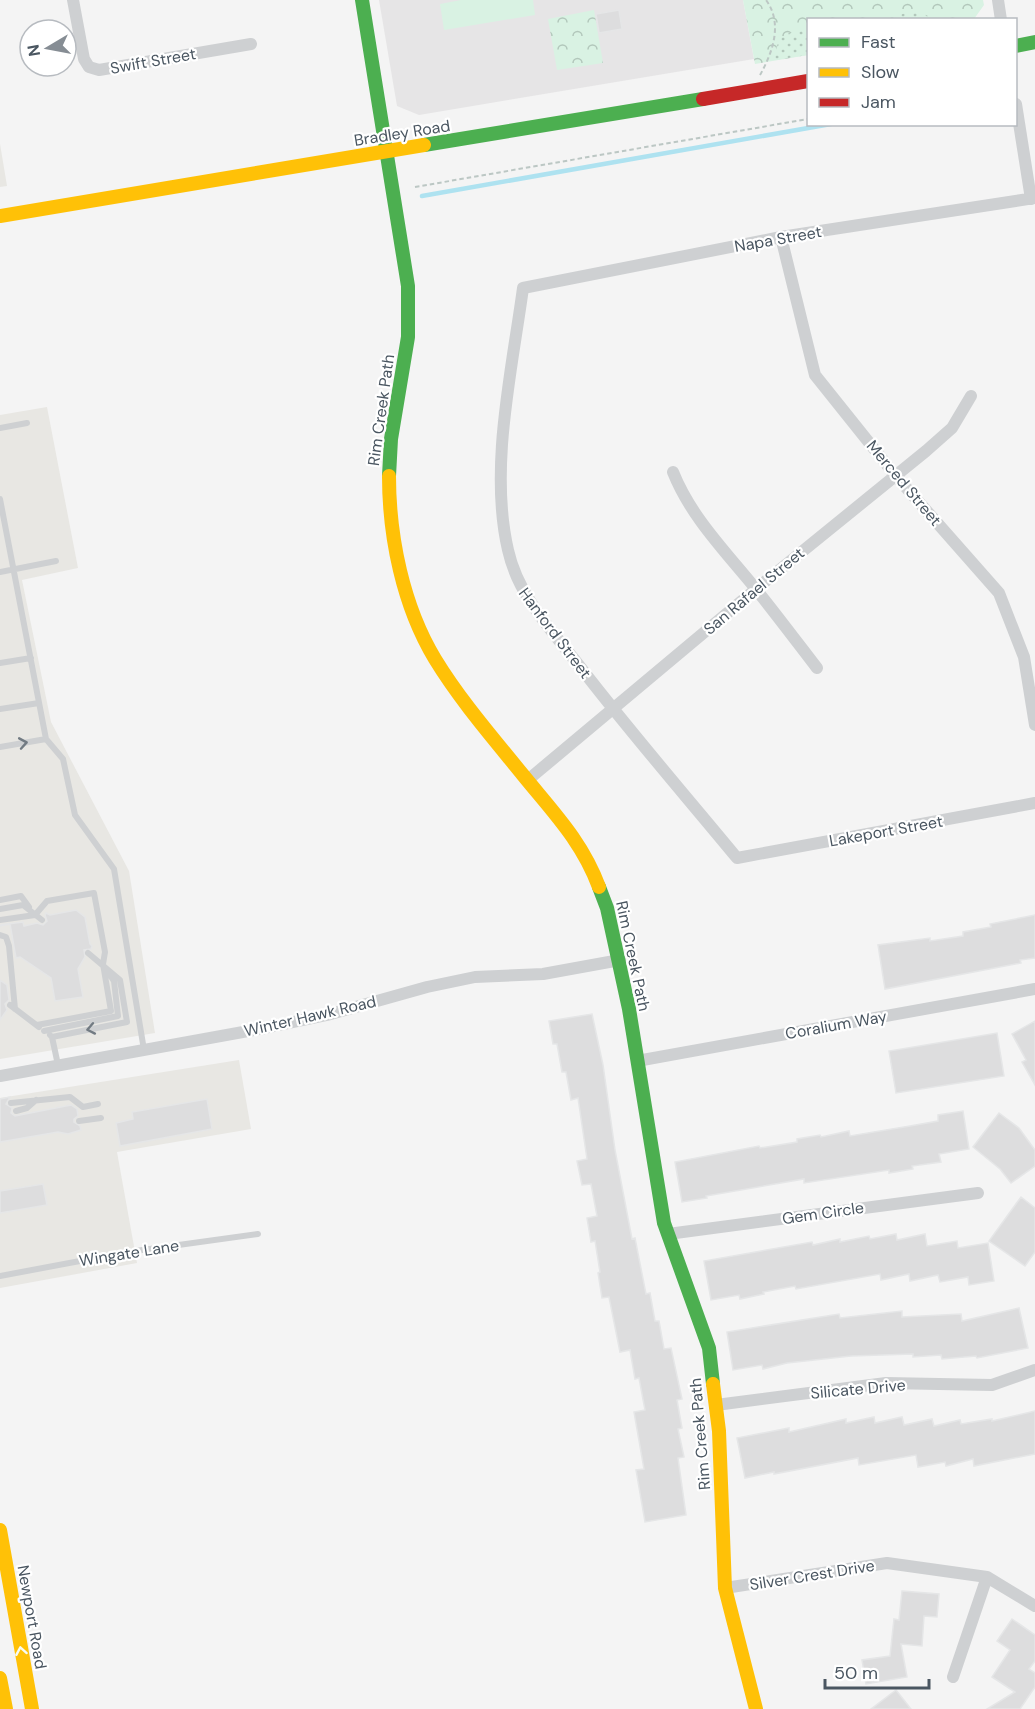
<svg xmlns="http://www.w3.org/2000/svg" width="1035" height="1709" viewBox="0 0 1035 1709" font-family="'DM Sans',sans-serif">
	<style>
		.commercial { fill: #e8e7e3 }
		.education { fill: #e6e5e6 }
		.grass { fill: #d9f2e3 }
		.forest { fill: url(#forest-crowns) }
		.garden { fill: url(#garden-dots) }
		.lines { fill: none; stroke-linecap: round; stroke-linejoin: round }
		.stream { stroke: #aee2f0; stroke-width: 4.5 }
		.building { fill: #ddddde; stroke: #e5e6e7; stroke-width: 1.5 }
		.path { stroke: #bcc7c4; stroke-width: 2; stroke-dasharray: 4.5 3; stroke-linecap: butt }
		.lane { stroke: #ced0d2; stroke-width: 6 }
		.street { stroke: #ced0d2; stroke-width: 12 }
		.fast { stroke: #4caf50; stroke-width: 14 }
		.slow { stroke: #ffc107; stroke-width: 14 }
		.jam { stroke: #c62828; stroke-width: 14 }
		.oneway { stroke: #727b83 }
		.oneway2 { stroke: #f6fbf6 }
		.labels { text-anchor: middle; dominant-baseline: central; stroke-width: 4.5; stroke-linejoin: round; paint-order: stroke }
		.street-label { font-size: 16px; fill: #4a5661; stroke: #fff }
	</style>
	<defs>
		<pattern id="forest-crowns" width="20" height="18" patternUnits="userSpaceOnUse" patternTransform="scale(1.5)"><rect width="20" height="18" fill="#d9f2e3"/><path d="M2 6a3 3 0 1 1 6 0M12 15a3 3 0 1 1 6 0" fill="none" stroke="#b2c7bb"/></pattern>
		<pattern id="garden-dots" width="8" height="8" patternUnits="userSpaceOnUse" patternTransform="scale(1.5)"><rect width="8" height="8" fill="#d9f2e3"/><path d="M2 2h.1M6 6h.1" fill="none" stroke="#b2c7bb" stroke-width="1.8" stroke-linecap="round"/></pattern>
	</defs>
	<rect width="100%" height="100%" fill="#f4f4f4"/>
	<!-- commercial -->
	<path class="commercial" d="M0,144L7,186L0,187Z
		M47,407L78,568L22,580L51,722L129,871L155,1033L0,1059V415Z
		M239,1060L251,1129L117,1152L137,1263L0,1288V1098Z"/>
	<!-- education -->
	<path class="education" d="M379,0H743L754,59L419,115L397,106Z"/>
	<!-- grass -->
	<path class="grass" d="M461,0H533L535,15L444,30L440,4Z"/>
	<!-- forest -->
	<path class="forest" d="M743,0H983L984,5L974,19L808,20V55L755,64Z
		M594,10L603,63L557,70L548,19Z"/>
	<!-- garden -->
	<path class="garden" d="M908,12L922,13L934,19H889Z
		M802,31L808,33V55L775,60C776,41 781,32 802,31Z"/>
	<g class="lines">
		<!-- stream -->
		<path class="stream" d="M422,196L831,124"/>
	</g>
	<!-- building -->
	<path class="building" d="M619,10L622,29L599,33L596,14Z
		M76,910L85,917L90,944L92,946L91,949L84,950L85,957L78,969L83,997L55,1001L51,978L20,957L16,958L10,924L0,926V925L23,922L24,926L37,923L43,925L47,921L45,915L46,913L50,915Z
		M1035,915V958L1020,960L1021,963L885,989L878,945L930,938V941L963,936V932L991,927L990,924Z
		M0,980L7,985L9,1000L5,1004L7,1010L0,1020Z
		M592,1014L603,1065L615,1150L632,1239L635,1238L646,1294L650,1293L655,1321H659L664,1349L671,1348L682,1399L677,1400L682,1428L678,1429L684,1457L678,1458L686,1515L645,1522L636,1470L644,1469L634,1412L645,1410L639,1378L635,1379L630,1350L620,1352L609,1297L602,1298L598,1273L600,1272L595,1241L591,1242L587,1218L597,1216L591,1184L582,1185L577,1161L587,1159L578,1098L571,1100L566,1072H562L557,1044H553L549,1021Z
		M1035,1021V1085L1022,1062L1026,1060L1012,1034Z
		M997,1033L1004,1076L896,1093L889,1051Z
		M10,1097L6,1104L12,1108L11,1113L15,1116L71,1105L77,1109L78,1116L74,1119V1122L80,1126L81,1130L68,1134L58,1132L0,1142V1099Z
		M207,1099L212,1129L120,1146L116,1123L133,1119L132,1112Z
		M963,1111L969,1149L939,1154L941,1162L912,1166L913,1169L889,1173V1170L804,1183V1179L706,1196L707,1198L682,1202L675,1162L759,1146L760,1148L797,1142V1139L820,1135L821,1137L849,1131L850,1136L910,1126L938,1121V1115Z
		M999,1113L1019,1128L1035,1150V1166L1011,1183L1000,1169L973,1147Z
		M43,1184L47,1205L0,1213V1191Z
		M1021,1197L1035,1208V1252L1025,1266L989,1241Z
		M896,1234L897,1240L925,1234L927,1246L957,1241L958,1248L988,1243L994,1281L969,1285L968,1277L940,1282L938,1275L910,1281L909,1274L881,1280L880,1274L796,1289L795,1286L763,1292L764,1294L740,1299L739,1295L711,1300L704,1261L812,1242L813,1245L840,1239V1242L869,1236L870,1239Z
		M1019,1308L1028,1348L977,1358L976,1356L942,1359L941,1355L913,1357V1354L851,1356L787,1363L763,1369L762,1365L733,1370L727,1332L839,1314L840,1318L902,1311V1317L961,1314L962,1321Z
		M1035,1411V1454L974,1466L973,1459L946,1466L945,1462L918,1467L916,1455L859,1465L858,1458L774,1474V1472L745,1478L737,1438L789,1428V1432L846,1419V1423L874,1417L875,1423L902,1417L904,1425L932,1419L934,1426L960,1420L961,1424L992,1419V1421Z
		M902,1591L939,1594L937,1617L924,1616L922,1646L901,1644L907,1677L866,1684L862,1660L890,1656L894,1619L899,1620Z
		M1012,1619L1035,1635V1661L1029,1669L1035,1673V1687L1020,1709H987L1015,1692L992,1677L1010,1650L997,1641Z
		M896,1690L911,1709H871Z"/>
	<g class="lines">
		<!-- path -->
		<path class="path" d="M760,75C773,52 783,23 766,0
			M415,187L808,119"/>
		<!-- lane -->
		<path class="lane" d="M0,428L27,423
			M0,499L46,739L63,759L75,815L114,869L144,1050
			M0,572L56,561
			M0,663L31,658
			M0,709L39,703
			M0,747L46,739
			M0,900L21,896L29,907
			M0,909L23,905L42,920
			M0,920L35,915L47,901L94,893L105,952L103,964L111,1011L37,1025
			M0,935L6,937L9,946L15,1009
			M10,1005L39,1027
			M44,1031L118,1016L114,981L108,972
			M50,1035L52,1037L58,1065
			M52,1037L127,1022L120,980L88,953
			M11,1103L70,1097L83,1107L98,1104
			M16,1111L27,1108L36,1100
			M79,1121L101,1118
			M0,1276L128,1252L258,1234"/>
		<!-- street -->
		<path class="street" d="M73,0L84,59L89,67L99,70L251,44
			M998,0L1001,20
			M1016,104L1031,199
			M1035,198L781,237L523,288C512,370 489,468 508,550C518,596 553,632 581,668C631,733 685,795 737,858L1035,803
			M781,237L815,375L895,475L999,593L1024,657L1035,725
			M673,472C691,517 725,551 755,588C776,614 797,642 817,668
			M529,779L756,589L926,451L952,428L971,396
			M637,1061L1035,989
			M0,1076L265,1028L327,1015L427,987L475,977L543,974L620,960
			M668,1234L978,1193
			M716,1405L886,1383L992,1385L1035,1370
			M725,1588L887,1563L987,1577L1035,1606
			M953,1677L987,1577"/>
		<!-- fast -->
		<path class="fast" d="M362,0L408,286V337L391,439L389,476
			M1016,46L1035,42
			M424,145L703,99
			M599,887L607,908L629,1009L664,1223L709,1348L713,1384"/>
		<!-- slow -->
		<path class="slow" d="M0,216L424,145
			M389,476C389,537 403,606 435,659C460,700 493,738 523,775C553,812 582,841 599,887
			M713,1384L719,1431L725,1588L756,1709
			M0,1530L32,1709
			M0,1678L6,1709"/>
		<!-- jam -->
		<path class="jam" d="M703,99L808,81"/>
	</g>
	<!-- one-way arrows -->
	<defs><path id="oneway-chevron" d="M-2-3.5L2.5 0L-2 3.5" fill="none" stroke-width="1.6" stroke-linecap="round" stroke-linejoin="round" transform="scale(1.5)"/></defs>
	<g class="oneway">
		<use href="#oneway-chevron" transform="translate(23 743) rotate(-10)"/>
		<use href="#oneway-chevron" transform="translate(91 1029) rotate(169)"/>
	</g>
	<use class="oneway2" href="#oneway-chevron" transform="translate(21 1651) rotate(-100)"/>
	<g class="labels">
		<!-- street labels -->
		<g class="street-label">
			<text transform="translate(153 61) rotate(-10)">Swift Street</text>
			<text transform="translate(402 133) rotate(-9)">Bradley Road</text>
			<text transform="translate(778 239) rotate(-10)">Napa Street</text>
			<text transform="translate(381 410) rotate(-82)">Rim Creek Path</text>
			<text transform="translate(904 483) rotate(50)">Merced Street</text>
			<text transform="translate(754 591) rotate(-40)">San Rafael Street</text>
			<text transform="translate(555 633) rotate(53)">Hanford Street</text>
			<text transform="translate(886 831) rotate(-10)">Lakeport Street</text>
			<text transform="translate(633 956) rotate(78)">Rim Creek Path</text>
			<text transform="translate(310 1016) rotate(-13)">Winter Hawk Road</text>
			<text transform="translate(836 1025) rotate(-10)">Coralium Way</text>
			<text transform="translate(823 1213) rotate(-8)">Gem Circle</text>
			<text transform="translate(129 1253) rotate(-9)">Wingate Lane</text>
			<text transform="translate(858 1389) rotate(-5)">Silicate Drive</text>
			<text transform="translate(700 1434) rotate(-95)">Rim Creek Path</text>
			<text transform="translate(812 1575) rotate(-9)">Silver Crest Drive</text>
			<text transform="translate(32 1617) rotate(80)">Newport Road</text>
		</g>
	</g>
	<!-- legend -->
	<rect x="807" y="18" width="210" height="108" fill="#ffffff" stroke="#b7bbc0" stroke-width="1.5"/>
	<rect x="819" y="38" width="30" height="9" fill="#4caf50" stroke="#b7bbc0" stroke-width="1.5"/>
	<text x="861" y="48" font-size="18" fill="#4a5661">Fast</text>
	<rect x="819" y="68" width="30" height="9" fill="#ffc107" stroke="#b7bbc0" stroke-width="1.5"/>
	<text x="861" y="78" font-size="18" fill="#4a5661">Slow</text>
	<rect x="819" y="98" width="30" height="9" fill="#c62828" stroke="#b7bbc0" stroke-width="1.5"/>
	<text x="861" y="108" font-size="18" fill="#4a5661">Jam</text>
	<!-- north arrow -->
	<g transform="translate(48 48) rotate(260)"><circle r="28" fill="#ffffff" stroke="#b7bbc0" stroke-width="1.5"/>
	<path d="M0-4.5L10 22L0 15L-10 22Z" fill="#868d94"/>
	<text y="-9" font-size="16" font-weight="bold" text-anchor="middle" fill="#4a5661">N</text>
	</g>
	<!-- scale -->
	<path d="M825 1679v9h104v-9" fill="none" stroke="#4a5661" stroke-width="3"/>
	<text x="834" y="1679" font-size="18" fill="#4a5661" stroke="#ffffff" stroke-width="4.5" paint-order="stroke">50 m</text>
</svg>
